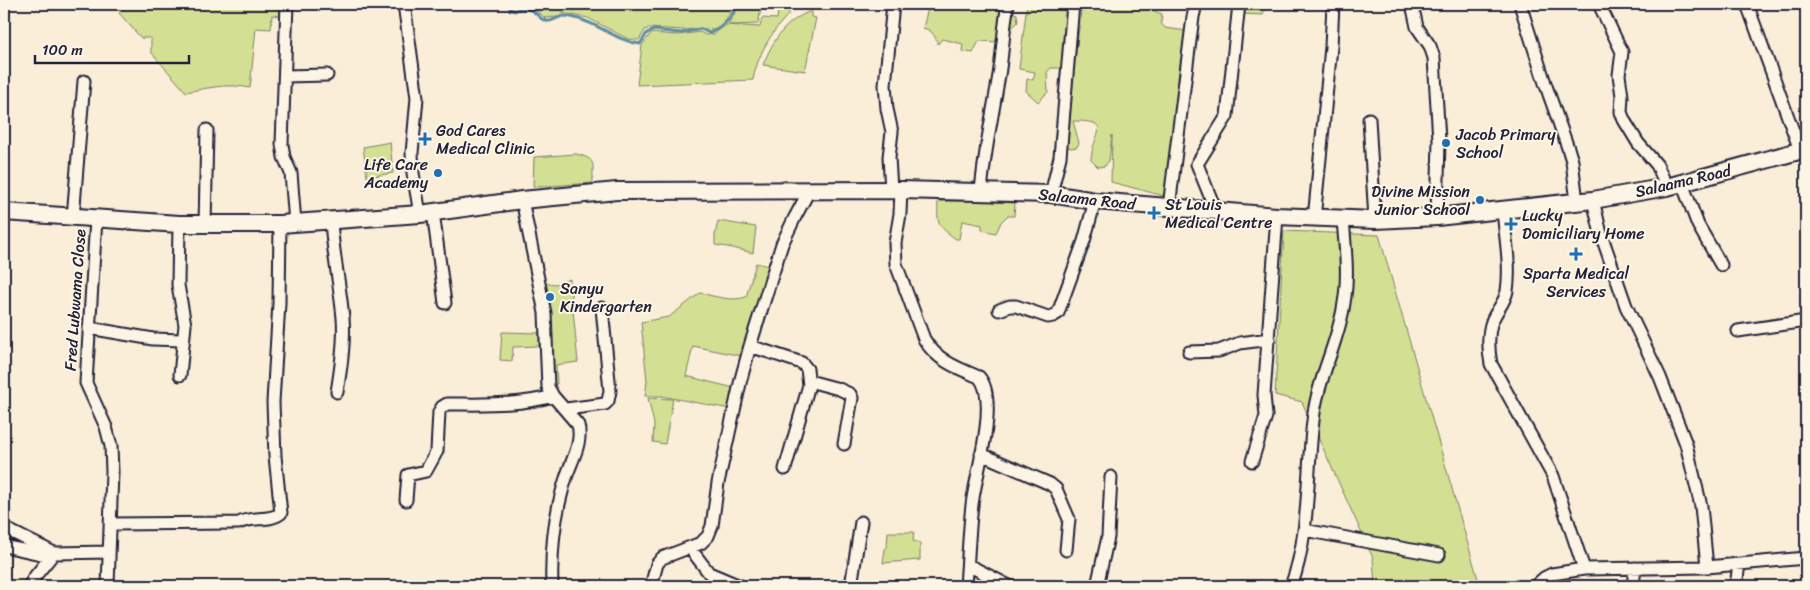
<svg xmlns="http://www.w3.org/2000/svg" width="1810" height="590" viewBox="0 0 1810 590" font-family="Sriracha,sans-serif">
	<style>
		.green { fill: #d3df92; stroke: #7a8066 }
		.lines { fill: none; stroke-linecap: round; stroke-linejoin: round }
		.stream { stroke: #5e8da0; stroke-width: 3 }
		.street-casing { stroke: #22223b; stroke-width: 15 }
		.secondary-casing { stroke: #22223b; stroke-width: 20 }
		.street { stroke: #fcf5e5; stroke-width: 11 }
		.secondary { stroke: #fcf5e5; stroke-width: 16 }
		.poi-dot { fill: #1f6fb2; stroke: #fcf5e5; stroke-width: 2 }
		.labels { text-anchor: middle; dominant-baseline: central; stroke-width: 4; stroke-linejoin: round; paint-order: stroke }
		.poi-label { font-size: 16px; fill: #22223b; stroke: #fcf5e5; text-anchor: start }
		.street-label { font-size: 16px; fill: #22223b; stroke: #fcf5e5 }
	</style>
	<rect width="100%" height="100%" fill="#faeed8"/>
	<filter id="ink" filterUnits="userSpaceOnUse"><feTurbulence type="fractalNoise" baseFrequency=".02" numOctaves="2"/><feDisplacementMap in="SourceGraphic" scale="10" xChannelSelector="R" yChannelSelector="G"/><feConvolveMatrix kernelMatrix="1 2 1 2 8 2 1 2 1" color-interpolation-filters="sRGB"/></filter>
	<g filter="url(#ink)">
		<!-- green -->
		<path class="green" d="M129,4H280V16L272,15L271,29L256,28L250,88C229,83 207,88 186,92L151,52V38H141L119,13Z
			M510,4H734C731,14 722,26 712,30L700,28L685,30L649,28L645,30L639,40L628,39L588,18L562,13L559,14L556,17L545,18C531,7 530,5 512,8Z
			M740,4H762L758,24L733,25L728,24Z
			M779,4H787L789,14C770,33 757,57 753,80L637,85L642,45L651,33L678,35L700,32L706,35L714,34L726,25L760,27L762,18L777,19Z
			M929,4H1012L1010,12L1017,14L1018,22L998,42L979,41L973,53L962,51L963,44L942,39L938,44C935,36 932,30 923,28Z
			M1027,4H1068L1062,68H1051L1047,72L1048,92L1038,102L1026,91L1027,79L1033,80L1035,72L1019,69Z
			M1082,4H1151L1149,9L1162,14L1161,23L1165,28L1187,31L1168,197L1111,182L1112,135L1109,161L1105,166L1098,167L1091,160C1092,133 1116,121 1073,121L1079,143L1077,147L1071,148L1066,146L1071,91Z
			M1238,4H1266L1263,15L1239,14Z
			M811,11V17L816,18L805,71L763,65C773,40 785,21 811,11Z
			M390,142L393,173L367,177L363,147Z
			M576,154C598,159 592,164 593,183L533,187L534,157Z
			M938,201H980L1015,203L1014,216H1007L1001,222L996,233L982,230V225L962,221L959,239H956C937,226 937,223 938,201Z
			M718,221L756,227L753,253L733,248L715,245V235Z
			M1284,231L1379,235L1480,586H1375L1373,558L1302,402L1275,395Z
			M756,263L769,266L741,356L693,346L686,376L734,388L730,409L661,396H645L647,381L641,322L669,317L700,293C714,296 732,302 746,297Z
			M570,279L578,362L556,365L557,384L550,387L551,321L545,283L556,284Z
			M502,332L539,333V346L513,347L512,361L500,360Z
			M648,398L673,399L665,444L653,442L654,424Z
			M888,532H914L913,541L920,543V560L883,563L885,549L887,547Z"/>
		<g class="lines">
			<!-- stream -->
			<path class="stream" d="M508,4L511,10L515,11L520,8C539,9 535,18 546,21C552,23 558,16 564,16C569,16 575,18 579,19C600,25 618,41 640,44L647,33L654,30L681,33L701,29L709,33C723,28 732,17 738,4"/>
			<!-- street casing -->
			<g class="street-casing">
				<path id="street" d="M287,4L282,144L284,157L291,173L295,223
					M404,4L417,98L412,153L413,173L420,214
					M1412,4L1417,27L1430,46L1434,58L1439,140L1437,217
					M1520,4L1545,83L1568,148L1572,161L1577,202
					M1599,4L1622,52L1619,75L1622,96L1621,112L1624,120L1638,143L1657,165L1667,187
					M1747,4L1800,150
					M285,76L327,75
					M1369,119L1375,220
					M1682,183L1698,225L1721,265
					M891,190L889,157L892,132L887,109L885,85L893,4
					M901,190L900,214L895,243L896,264L924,339C936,360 957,368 979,377C1000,400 975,476 972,505C969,532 968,559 966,586
					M981,192C984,154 992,118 998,81C1003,55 1003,29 1008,4
					M1051,194L1060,157L1073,4
					M522,200L545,313L548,387L553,396L578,425C583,443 571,461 566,478C563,487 561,496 559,504C553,531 551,559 552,586
					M1593,200L1601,234L1626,306L1660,377L1686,444L1701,506L1707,567
					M1169,207L1193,17L1196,4
					M1503,210C1505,236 1511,265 1507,291C1505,301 1500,306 1495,315C1487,328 1488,349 1491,364L1553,476L1584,569
					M1216,211L1197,164L1227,116L1239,4
					M433,212L445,303
					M73,218L84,81
					M96,219L86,383L106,427L111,446L112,472L108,586
					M1314,219L1331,47L1333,4
					M331,221C333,254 340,285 343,318C345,342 341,368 337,392
					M179,224L178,285L185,325L180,375
					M205,225L207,130
					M999,310L1010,306H1016L1048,317L1053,316L1058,313L1084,241L1095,201
					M89,328L153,339L182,340
					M1738,331L1806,321
					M750,346L802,363L807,369L809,385L785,469
					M1189,352L1219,351L1240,343L1269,339
					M809,381L839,389L850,394L852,398L844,444
					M566,409L605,404L608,401L610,391L602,308
					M981,454L1050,484L1056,489L1069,519L1066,550
					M1252,461L1266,416L1264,395L1277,216
					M406,500L408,475L426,471L437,451L439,412L442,407L447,404C482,404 518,406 553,396
					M110,524L239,523C252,516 270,522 281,513L275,456L273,402L279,303L280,224
					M4,528L54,553L109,552
					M1304,530L1439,555
					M4,546L50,556
					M690,548L709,573L740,586
					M968,565L1009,586
					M29,586L36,575L54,553
					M651,586L657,564L662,558L701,543L708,536L712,526L718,483L741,379L750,346L782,244L795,217L809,191
					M851,586L861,522
					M1097,586L1108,537L1111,477
					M1291,586C1311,534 1306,469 1314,413C1319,375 1339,341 1344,303C1349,275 1345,247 1343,219
					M1535,586L1544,578L1552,574L1584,569L1707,567L1806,558
					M1633,586L1635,568
					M1736,586L1739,564"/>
			</g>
			<!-- secondary casing -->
			<g class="secondary-casing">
				<path id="secondary" d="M4,212L179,224H280L420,214L522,200L617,191L901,190L1051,194L1095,201L1277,216L1375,220L1437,217L1593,200L1667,187L1806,149"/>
			</g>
			<!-- street -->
			<use href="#street" class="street"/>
			<!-- secondary -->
			<use href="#secondary" class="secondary"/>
		</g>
	</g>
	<!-- markers -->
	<g class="poi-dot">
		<path d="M422.5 131.5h5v5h5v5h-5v5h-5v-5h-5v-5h5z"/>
		<circle cx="1446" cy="143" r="5"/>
		<circle cx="438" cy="173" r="5"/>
		<circle cx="1480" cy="200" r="5"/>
		<path d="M1151.5 205.5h5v5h5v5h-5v5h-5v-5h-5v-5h5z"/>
		<path d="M1508.5 216.5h5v5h5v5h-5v5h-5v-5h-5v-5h5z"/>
		<path d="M1573.5 246.5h5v5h5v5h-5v5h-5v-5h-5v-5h5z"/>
		<circle cx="550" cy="297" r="5"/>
	</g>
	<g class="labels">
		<!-- poi labels -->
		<g class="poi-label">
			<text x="436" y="130">God Cares<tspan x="436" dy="18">Medical Clinic</tspan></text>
			<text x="1456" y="134">Jacob Primary<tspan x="1456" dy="18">School</tspan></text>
			<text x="428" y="164" text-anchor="end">Life Care<tspan x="428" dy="18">Academy</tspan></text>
			<text x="1470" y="191" text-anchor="end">Divine Mission<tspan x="1470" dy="18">Junior School</tspan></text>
			<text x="1165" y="204">St Louis<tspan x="1165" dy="18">Medical Centre</tspan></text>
			<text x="1522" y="215">Lucky<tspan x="1522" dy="18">Domiciliary Home</tspan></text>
			<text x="1576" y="273" text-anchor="middle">Sparta Medical<tspan x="1576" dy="18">Services</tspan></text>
			<text x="560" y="288">Sanyu<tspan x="560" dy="18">Kindergarten</tspan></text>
		</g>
		<!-- street labels -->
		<g class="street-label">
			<text transform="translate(1683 181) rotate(-13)">Salaama Road</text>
			<text transform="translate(1087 199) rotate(6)">Salaama Road</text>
			<text transform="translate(75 300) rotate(-86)">Fred Lubwama Close</text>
		</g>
	</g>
	<!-- margin -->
	<rect width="1810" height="590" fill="none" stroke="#fcf5e5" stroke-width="20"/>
	<rect x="10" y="10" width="1790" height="570" fill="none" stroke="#22223b" stroke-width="2" filter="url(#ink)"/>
	<!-- scale -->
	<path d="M35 55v8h154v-8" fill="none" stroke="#22223b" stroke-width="2.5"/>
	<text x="42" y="55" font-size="15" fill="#22223b" stroke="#fcf5e5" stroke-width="4" paint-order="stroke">100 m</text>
</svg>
